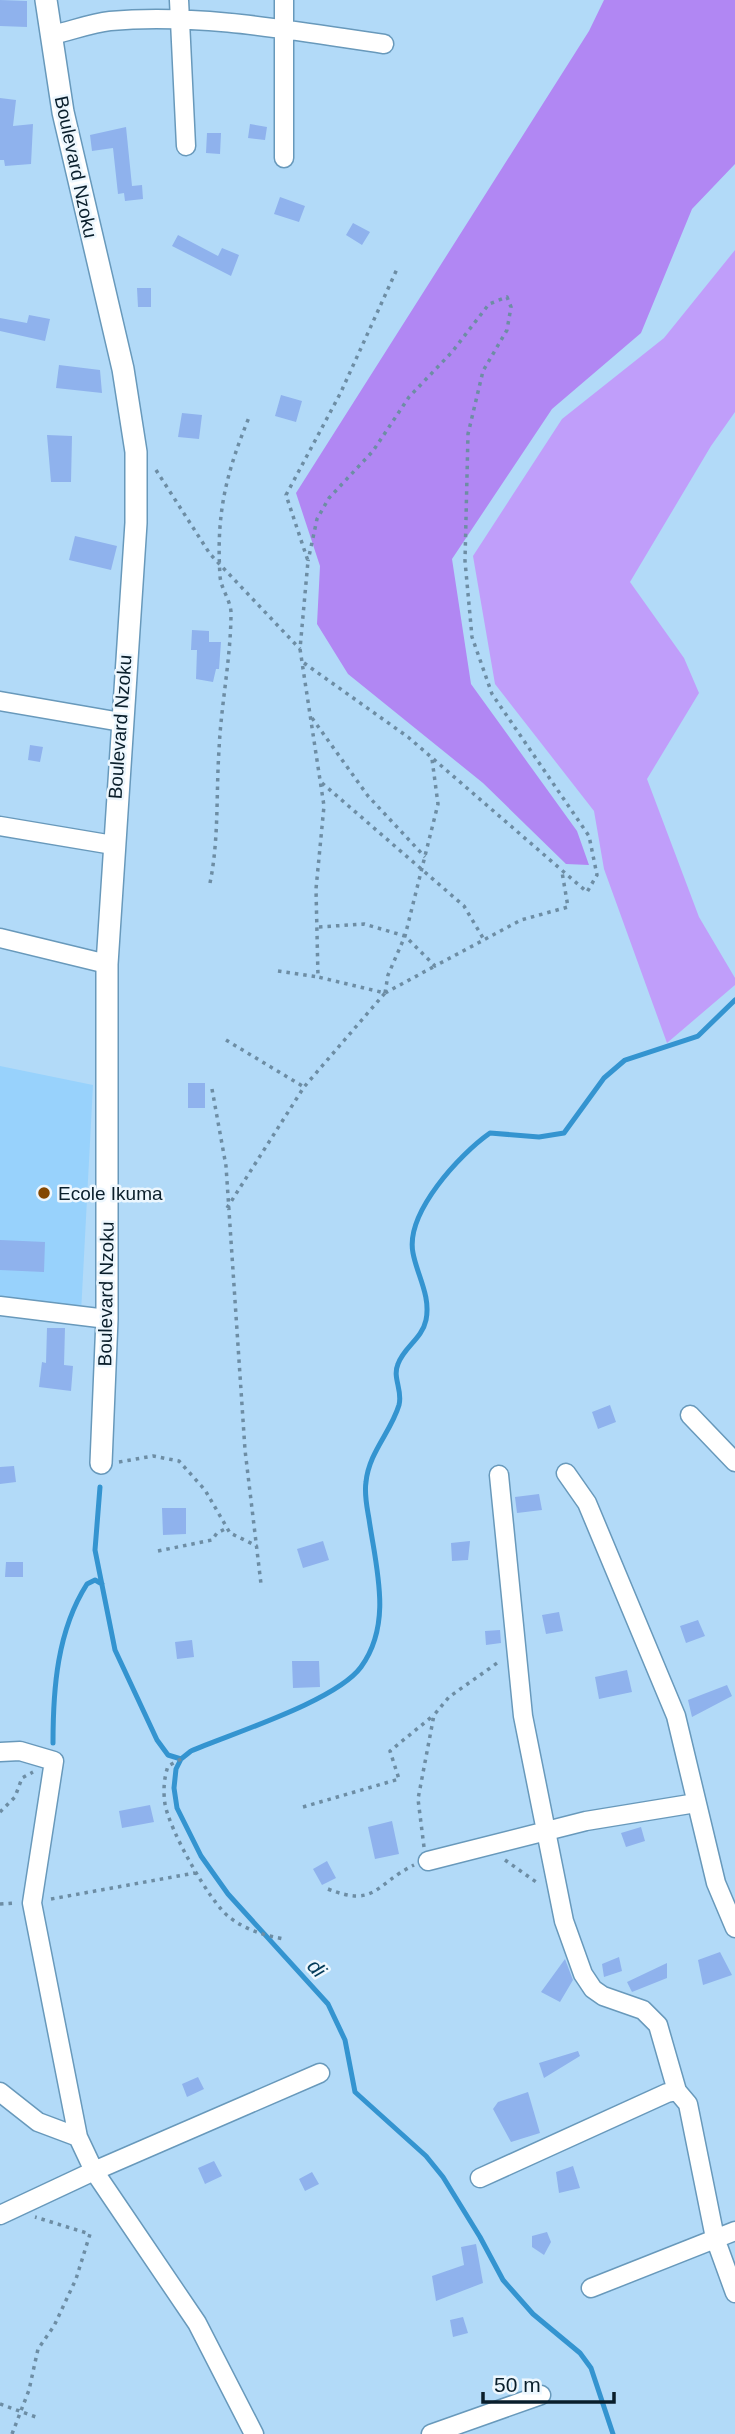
<svg xmlns="http://www.w3.org/2000/svg" width="735" height="2434" viewBox="0 0 735 2434" font-family="Helvetica,sans-serif">
	<style>
		.built { fill: #98d2fc }
		.green { fill: #c09efa }
		.forest { fill: #b187f3 }
		.lines { fill: none; stroke-linecap: round; stroke-linejoin: round }
		.stream { stroke: #3494d0; stroke-width: 5 }
		.building { fill: #8fb2ed }
		.minor-casing { stroke: #6899bb; stroke-width: 21 }
		.tertiary-casing { stroke: #6899bb; stroke-width: 24 }
		.path { stroke: #6d8da4; stroke-width: 3.5; stroke-dasharray: 3.5 5; stroke-linecap: butt }
		.minor { stroke: #fff; stroke-width: 18 }
		.tertiary { stroke: #fff; stroke-width: 21 }
		.poi-dot { fill: #844802; stroke: #edf7fe; stroke-width: 2.5 }
		.labels { text-anchor: middle; dominant-baseline: central; stroke-width: 5; stroke-linejoin: round; paint-order: stroke }
		.street-label { font-size: 19px; fill: #091e2b; stroke: #edf7fe }
		.poi-label { font-size: 19px; fill: #091e2b; stroke: #edf7fe; text-anchor: start }
		.water-label { font-size: 21px; font-style: italic; fill: #043b59; stroke: #edf7fe }
	</style>
	<rect width="100%" height="100%" fill="#b2daf8"/>
	<!-- built -->
	<path class="built" d="M0,1066L93,1085L81,1313L0,1302Z"/>
	<!-- green -->
	<path class="green" d="M735,250V412L711,446L630,582L684,658L699,693L647,779L699,917L735,978V985L667,1043L604,869L594,811L495,684L473,556L562,419L664,338Z"/>
	<!-- forest -->
	<path class="forest" d="M604,0H735V164L692,209L641,333L552,409L452,559L471,684L577,831L589,865L566,864L483,783L348,674L317,624L320,566L296,493L589,31Z"/>
	<g class="lines">
		<!-- stream -->
		<path class="stream" d="M100,1487L95,1550L115,1650L157,1740L168,1755L181,1759
			M53,1743C53,1689 57,1631 87,1584L95,1580L102,1584
			M613,2434L591,2368L580,2353L533,2314L503,2280L480,2237L443,2177L426,2156L355,2092L345,2040L328,2004L228,1894L201,1856L177,1808L174,1788L176,1769L181,1759L191,1751C233,1733 336,1701 361,1667C393,1623 376,1568 369,1519C367,1507 364,1494 366,1482C369,1452 391,1432 399,1405C403,1390 392,1378 398,1364C404,1347 422,1339 426,1320C431,1296 417,1275 413,1253C405,1213 460,1154 490,1133L539,1137L564,1133L604,1078L625,1060L698,1036L735,1000"/>
	</g>
	<!-- building -->
	<path class="building" d="M0,0L27,1V27L0,26Z
		M0,98L16,100L13,126L33,124L31,164L5,166L4,160H0Z
		M250,124L267,127L265,140L248,138Z
		M126,127L132,186L142,185L143,199L125,201L124,193L118,194L113,148L92,151L90,135Z
		M207,133H221L220,154L206,153Z
		M280,197L305,206L299,222L274,214Z
		M353,223L370,232L362,245L346,235Z
		M178,235L218,256L222,248L239,255L231,276L172,246Z
		M137,288H151V307H138Z
		M29,315L50,319L45,341L0,331V318L27,323Z
		M59,365L100,370L102,393L56,388Z
		M281,395L302,401L296,422L275,416Z
		M182,413L202,415L199,439L178,437Z
		M47,435L72,436L71,482H51Z
		M75,536L117,546L111,570L69,560Z
		M192,630L209,631V642H221L219,669H216L213,682L196,679L197,650H191Z
		M30,745L43,747L40,762L28,760Z
		M188,1083H205V1108H188Z
		M0,1240L45,1242L44,1272L0,1270Z
		M47,1328H65L64,1365L73,1366L71,1391L39,1387L42,1362L46,1363Z
		M610,1405L616,1422L598,1429L592,1412Z
		M14,1466L16,1482L0,1484V1467Z
		M539,1494L542,1510L517,1513L515,1497Z
		M162,1508H186V1534L163,1535Z
		M323,1541L329,1560L303,1568L297,1549Z
		M470,1541L468,1560L452,1561L451,1543Z
		M6,1562H23V1577H5Z
		M559,1612L563,1631L546,1634L542,1615Z
		M698,1620L705,1636L686,1643L680,1626Z
		M500,1630L501,1643L486,1645L485,1631Z
		M192,1640L194,1657L177,1659L175,1642Z
		M292,1661H319L320,1687L293,1688Z
		M627,1670L632,1692L599,1699L595,1677Z
		M727,1685L732,1696L692,1717L688,1700Z
		M150,1805L154,1822L122,1828L119,1811Z
		M392,1821L399,1854L375,1859L368,1827Z
		M641,1827L645,1841L626,1847L621,1833Z
		M327,1861L336,1878L322,1885L313,1869Z
		M720,1952L732,1975L703,1985L698,1960Z
		M619,1957L622,1971L604,1977L602,1964Z
		M565,1959L573,1980L560,2002L541,1992Z
		M667,1963V1978L632,1992L627,1982Z
		M578,2051L580,2056L544,2078L539,2063Z
		M198,2077L204,2089L187,2097L182,2084Z
		M528,2092L540,2133L511,2142L493,2109L498,2102Z
		M214,2161L222,2176L205,2184L198,2168Z
		M573,2166L580,2188L559,2193L556,2172Z
		M312,2172L319,2184L305,2191L299,2179Z
		M547,2232L551,2242L544,2255L532,2247V2236Z
		M476,2244L483,2283L436,2301L432,2276L464,2265L461,2247Z
		M463,2317L468,2333L453,2337L450,2320Z"/>
	<g class="lines">
		<!-- minor casing -->
		<g class="minor-casing">
			<path id="minor" d="M179,0L186,146
				M52,35C71,31 91,23 110,21C200,13 295,31 384,44
				M284,158V0
				M0,701L121,722
				M0,826L113,845
				M0,938L107,964
				M0,1306L107,1319
				M690,1415L735,1462
				M566,1473L587,1503L676,1716L716,1883L735,1928
				M499,1475L523,1716L564,1921L583,1974L593,1989L603,1996L643,2010L658,2025L677,2091
				M0,1752L20,1751L54,1761L32,1903L78,2137L94,2171L197,2323L254,2434
				M428,1861L586,1821L696,1803
				M0,2092L38,2122L78,2137
				M480,2178L667,2093L677,2091L688,2104L715,2238L735,2293
				M0,2215L94,2171L320,2073
				M591,2288L735,2231
				M431,2434L541,2395"/>
		</g>
		<!-- tertiary casing -->
		<g class="tertiary-casing">
			<path id="tertiary" d="M46,0L63,112L123,369L136,452V523L107,964V1319L101,1463"/>
		</g>
		<!-- path -->
		<path class="path" d="M156,470L210,554L300,649
			M304,663L408,737L587,892L597,875L589,836L492,694L472,637L465,561L468,434L483,371L507,330L511,307L507,297L489,304L452,352L409,397L373,451L329,498L317,519L308,561
			M312,718L368,796L425,857
			M322,783L464,906L483,938
			M210,883C219,839 216,795 219,750C221,704 231,658 231,612C230,599 221,589 220,576C216,513 226,473 250,415
			M319,927L364,924L405,936L435,966L521,920L568,907L562,872
			M278,971L318,977
			M385,993L388,975L405,936L438,804L432,759
			M385,993L435,966
			M226,1040L304,1087
			M212,1089L226,1166L245,1450L261,1584
			M227,1208L304,1087L385,993L318,977L316,889L324,806L300,649L308,561L286,495L341,392L397,269
			M119,1462L153,1456L179,1461L205,1490L230,1533L257,1546
			M158,1551L212,1540L217,1533L227,1528
			M181,1759L168,1766C164,1778 163,1791 165,1804C169,1829 209,1901 229,1917C246,1930 263,1935 284,1939
			M303,1807L399,1779L390,1751L434,1715
			M0,1812L15,1797L22,1778L33,1772
			M424,1847L418,1799L434,1715L449,1697L500,1661
			M505,1860L539,1884
			M328,1889C376,1908 375,1884 414,1865
			M51,1899L195,1873
			M0,1904L15,1903
			M0,2404L36,2417
			M12,2434L29,2390L38,2349L54,2326L76,2279L90,2234L35,2217"/>
		<!-- minor -->
		<use href="#minor" class="minor"/>
		<!-- tertiary -->
		<use href="#tertiary" class="tertiary"/>
	</g>
	<!-- markers -->
	<circle class="poi-dot" cx="44" cy="1193" r="7"/>
	<g class="labels">
		<!-- street labels -->
		<g class="street-label">
			<text transform="translate(76 167) rotate(78)">Boulevard Nzoku</text>
			<text transform="translate(120 727) rotate(-86)">Boulevard Nzoku</text>
			<text transform="translate(106 1294) rotate(-89)">Boulevard Nzoku</text>
		</g>
		<!-- poi labels -->
		<g class="poi-label">
			<text x="58" y="1193">Ecole Ikuma</text>
		</g>
		<!-- water labels -->
		<g class="water-label">
			<text transform="translate(317 1968) rotate(48)">di</text>
		</g>
	</g>
	<!-- scale -->
	<path d="M483 2392v10h131v-10" fill="none" stroke="#091e2b" stroke-width="3.5"/>
	<text x="494" y="2392" font-size="21" fill="#091e2b" stroke="#edf7fe" stroke-width="5" paint-order="stroke">50 m</text>
</svg>
